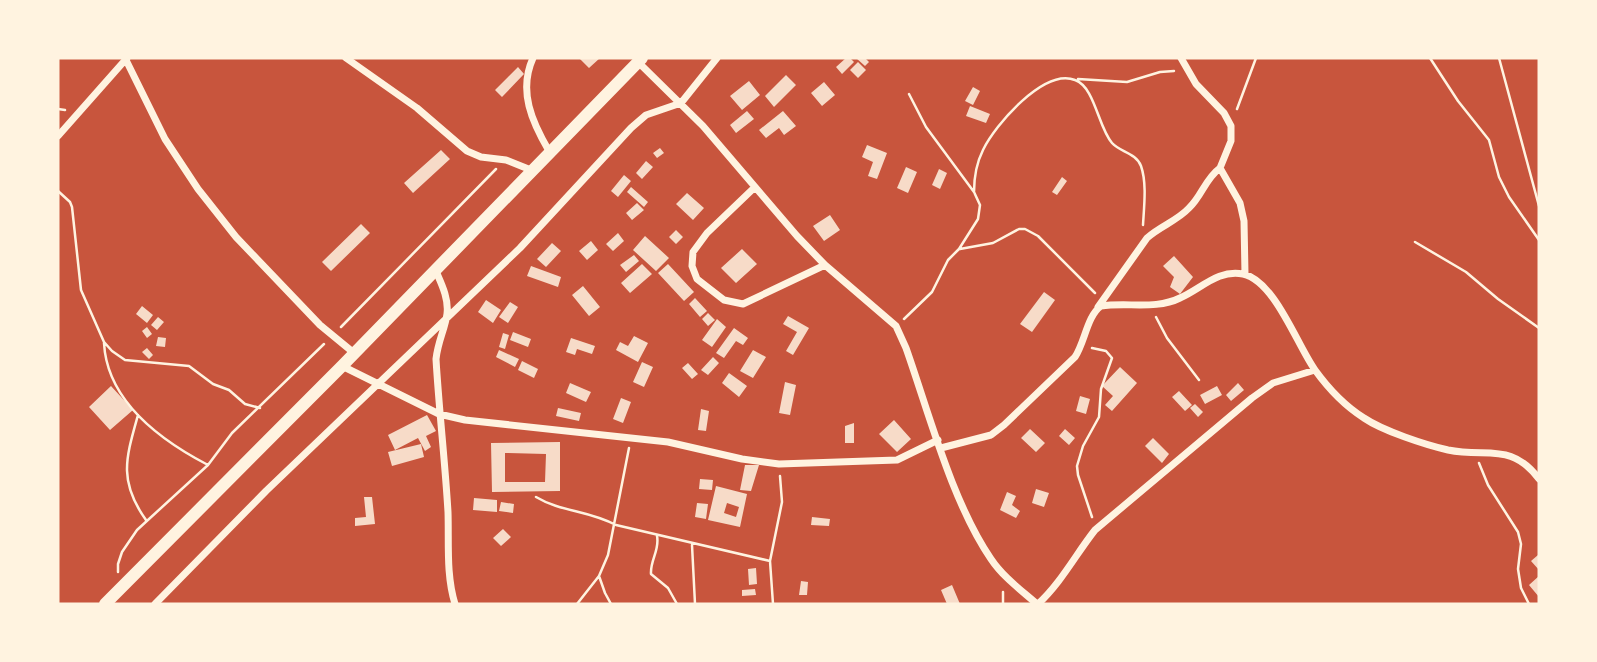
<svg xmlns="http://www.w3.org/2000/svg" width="1597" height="662" viewBox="0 0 1597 662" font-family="Helvetica,sans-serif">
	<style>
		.building { fill: #f7dbc8; fill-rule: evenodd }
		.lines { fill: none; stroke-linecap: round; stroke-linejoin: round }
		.path { stroke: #fff3e0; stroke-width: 2.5 }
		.minor { stroke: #fff3e0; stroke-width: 7 }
		.trunk { stroke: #fff3e0; stroke-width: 12 }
	</style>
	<rect width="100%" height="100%" fill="#c8553d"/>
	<!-- building -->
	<path class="building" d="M579,58H600L589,68Z
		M846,58H850L854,62L842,74L836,67Z
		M856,58H865L869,62L865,66Z
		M858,62L866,70L858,78L850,70Z
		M518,67L524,74L502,97L495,90Z
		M786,75L796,85L774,107L765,96Z
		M749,81L760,95L742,110L730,96Z
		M824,82L835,95L822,106L811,93Z
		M973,87L980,91L973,105L965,101Z
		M970,106L990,114L986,123L966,116Z
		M747,111L754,119L736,133L730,125Z
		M783,111L796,126L784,135L779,128L766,138L759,130Z
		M867,145L887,153L877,179L868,176L873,162L862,157Z
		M660,148L664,153L657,158L653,153Z
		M441,150L450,159L413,193L404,183Z
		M646,161L653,167L642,179L636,173Z
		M906,167L917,172L908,193L897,188Z
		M939,169L947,173L940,189L932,185Z
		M624,175L631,181L618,197L611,191Z
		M1062,177L1067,181L1057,195L1052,192Z
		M631,187L648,202L644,207L627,192Z
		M687,193L704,208L693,220L676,204Z
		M637,203L644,210L632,220L626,213Z
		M830,215L840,230L824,241L813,226Z
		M361,224L370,233L331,271L322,262Z
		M676,230L683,237L676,244L669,237Z
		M618,233L624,241L613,251L606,244Z
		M645,236L669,258L656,271L633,250Z
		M591,241L598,250L587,260L579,251Z
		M552,243L561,251L546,267L537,259Z
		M742,249L757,264L736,283L721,268Z
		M634,255L639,261L626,272L620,265Z
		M1174,256L1193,277L1180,294L1170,287L1174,277L1163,266Z
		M642,264L652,274L630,293L621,283Z
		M668,264L694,292L684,301L658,273Z
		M531,266L561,277L558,287L527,276Z
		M583,286L600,307L589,316L572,295Z
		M1044,292L1055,300L1032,332L1020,324Z
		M695,298L707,311L700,317L689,304Z
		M486,300L501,310L493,323L478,312Z
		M510,302L518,307L508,323L499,317Z
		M142,306L153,315L147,323L136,314Z
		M708,313L715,320L708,326L702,319Z
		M788,316L809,328L793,355L786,351L797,332L783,324Z
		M158,317L164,322L157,330L151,325Z
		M717,319L726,327L712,347L702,340Z
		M147,327L152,334L147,338L142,331Z
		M734,328L748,338L743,345L736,341L724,358L716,353Z
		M513,332L531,339L528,347L510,340Z
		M503,333L509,335L505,349L499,347Z
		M634,336L648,343L638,362L616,350L620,342L628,346Z
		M158,337L166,338L165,347L156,346Z
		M571,338L595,346L592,354L577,349L575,355L566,352Z
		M147,348L153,355L149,359L142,352Z
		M499,350L519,359L515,367L496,357Z
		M753,350L766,357L753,378L740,371Z
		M713,357L719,363L708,375L701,370Z
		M522,361L538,369L534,378L518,370Z
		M642,362L653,367L644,387L633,382Z
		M688,363L698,374L692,379L682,368Z
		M1120,367L1137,383L1112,411L1105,405L1113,396L1102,386Z
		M729,373L747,386L739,397L722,383Z
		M785,382L796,385L790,415L779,413Z
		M570,383L591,392L586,402L566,393Z
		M1238,383L1244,390L1231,401L1226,395Z
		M111,386L133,410L110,430L89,407Z
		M1217,386L1222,395L1205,404L1200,395Z
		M1179,391L1192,405L1185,411L1172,397Z
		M1080,396L1090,399L1086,414L1076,411Z
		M621,398L631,402L623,423L613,419Z
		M1195,404L1203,412L1198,417L1190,408Z
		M558,408L581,413L579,421L556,416Z
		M701,409L709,411L706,431L698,430Z
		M427,415L436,431L426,436L431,447L425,451L418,438L395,450L388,435Z
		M894,420L911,439L897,452L879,434Z
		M854,423V443H845V426Z
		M1030,429L1045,443L1036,452L1021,438Z
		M1065,429L1075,438L1069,445L1059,436Z
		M1153,438L1169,454L1162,463L1145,446Z
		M560,442V491L492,492L491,443ZM505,453L546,454L545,482H505Z
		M421,444L424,457L392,466L388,452Z
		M745,465H759L751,491L740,490Z
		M700,479L713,480L712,490L699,489Z
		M716,486L747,494L740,527L708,520ZM727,503L739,507L736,517L724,513Z
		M1036,489L1049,493L1044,507L1032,503Z
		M1007,492L1016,496L1012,505L1020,511L1016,518L1000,510Z
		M364,497H372L375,524L355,526V518L366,517Z
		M474,498L497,500V512L473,510Z
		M501,502L514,504L513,513L499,511Z
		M697,503L708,504L706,519L695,517Z
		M812,517L830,519L829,526L811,525Z
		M503,529L511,537L501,546L493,538Z
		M1538,555L1539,557V570L1531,561Z
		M756,568L757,584L749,585L748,569Z
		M1539,576V597L1529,585Z
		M801,581L808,582L807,595H799Z
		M952,585L960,604H947L941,590Z
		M755,589L756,595L742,596V590Z"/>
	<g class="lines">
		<!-- path -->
		<path class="path" d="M1430,58L1458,101L1489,140L1499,177L1509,197L1539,240
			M1499,58L1539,206
			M1078,79L1127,82L1160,72L1174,71
			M58,109L65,110
			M1237,109L1256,58
			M58,191L70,202L72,207L81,290L104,342L112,351L125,360L189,366L213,384L229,390L245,404L260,408
			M974,192C974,177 976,164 983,150C995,125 1044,68 1075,80C1095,87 1098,127 1112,143C1120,152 1136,153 1141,166C1147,183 1144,207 1143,225
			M1415,242L1466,272L1498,299L1539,328
			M960,249L993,243L1019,229H1025L1038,236L1095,293
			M1156,317L1167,338L1199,380
			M904,319L932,292L948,260L959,249L978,219L980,205L974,192L926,127L909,94
			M341,327L496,169
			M104,343C107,401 160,440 208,465
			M138,415C126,458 118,481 146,520
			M1479,463L1488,485L1518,532L1521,544L1518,569L1521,588L1529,604
			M536,497C561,512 588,510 616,525L770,561
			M1092,517L1078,475L1077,466L1083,446L1099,417L1101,389L1112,358L1106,351L1092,348
			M657,536C660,550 650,560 651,574L668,588L677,604
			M692,545L695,604
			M118,572V564L122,552L137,530L208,465L232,433L324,344
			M599,576L605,593L611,604
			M577,604L599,576L608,555L629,448
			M773,604L770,561L782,502L780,476
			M1003,604V592"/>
		<!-- minor -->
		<path class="minor" d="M125,58L165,139L198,189L236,237L320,325L354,353
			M346,58L417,108L467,151L481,157L506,160L531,170
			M533,58C518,91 532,122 549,151
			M1181,58L1196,84L1224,113L1231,126V141L1220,168L1240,203L1244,221L1245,274
			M638,62L703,126L797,236L825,265L896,326L906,348C929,413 952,502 991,559C1003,577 1021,590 1037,604
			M58,136L127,58
			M755,187L707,233L693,252L692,266L697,279L724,300L743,304L825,265
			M435,269C441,283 449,298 447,314C445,329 438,341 436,359C439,410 445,461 448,512C449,543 446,575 455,604
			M1098,307L1147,238C1160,226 1177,221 1189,208C1202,196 1205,179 1220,168
			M342,366L439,414L465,420L668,442L742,459L779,464L897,460L938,440
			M941,448L991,435L1004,425L1075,357C1085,342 1087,316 1101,306C1127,302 1156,310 1180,298C1201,289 1218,269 1243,274C1275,281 1297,345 1315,370C1328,388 1345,406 1364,418C1383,431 1426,445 1448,450C1488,458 1511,442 1539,479
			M155,604L266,491L520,248L631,128L646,115L681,103L717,58
			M1038,604C1061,583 1076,554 1095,530L1252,398L1273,383L1315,370"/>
		<!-- trunk -->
		<path class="trunk" d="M105,604L342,366L642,58"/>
	</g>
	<!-- border -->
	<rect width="1597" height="662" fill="none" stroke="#fff3e0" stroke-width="119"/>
</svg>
